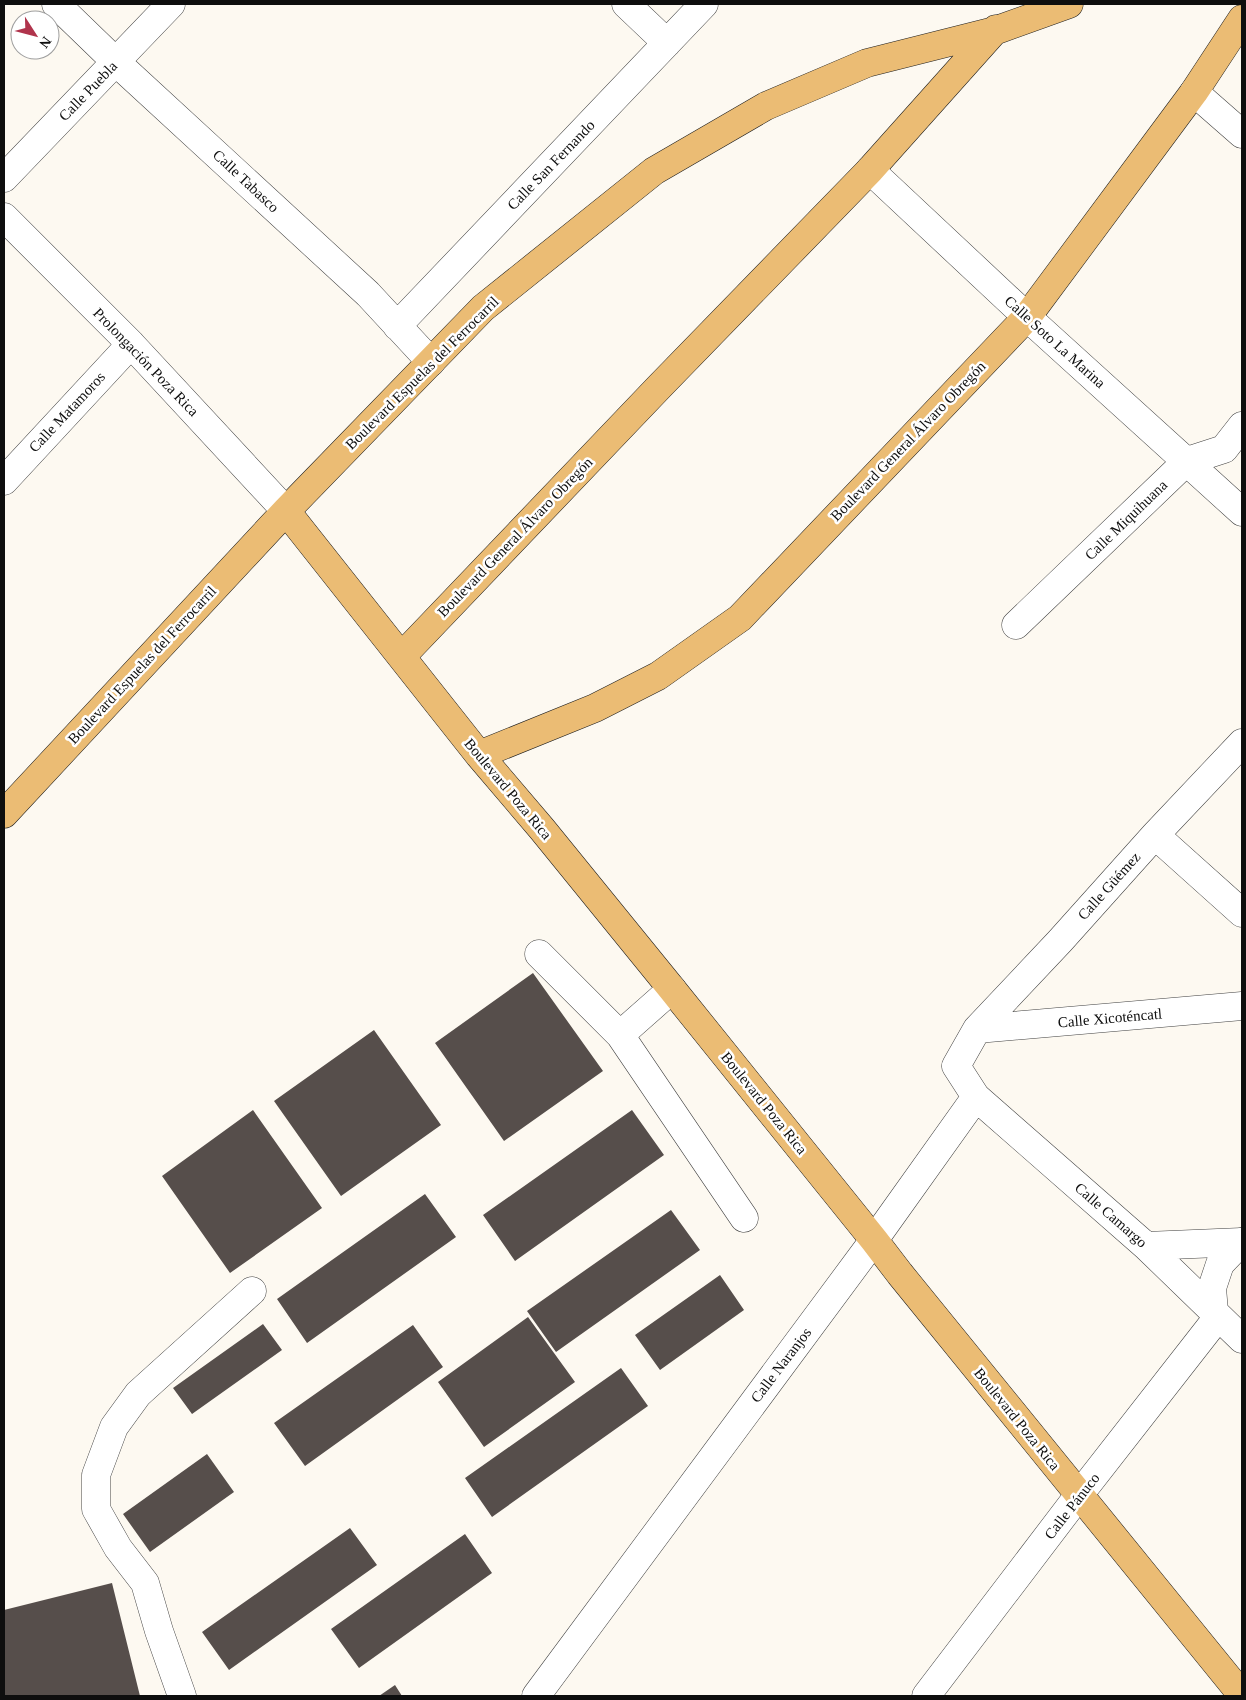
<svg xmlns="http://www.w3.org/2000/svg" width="1246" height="1700" viewBox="0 0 1246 1700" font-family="'Times New Roman',serif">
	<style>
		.building { fill: #564e4b }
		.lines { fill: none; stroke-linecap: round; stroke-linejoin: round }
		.minor-casing { stroke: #414141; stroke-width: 29 }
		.major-casing { stroke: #1f1f1f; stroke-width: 29 }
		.minor { stroke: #fff; stroke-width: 28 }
		.major { stroke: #ebbc74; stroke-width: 28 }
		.labels { text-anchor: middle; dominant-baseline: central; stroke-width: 5; stroke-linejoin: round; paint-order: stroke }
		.street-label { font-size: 15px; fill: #0e0e0e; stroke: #fff }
	</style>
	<rect width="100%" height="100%" fill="#fdf9f1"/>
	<!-- building -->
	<path class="building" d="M533,973L603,1071L504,1141L435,1043Z
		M374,1030L441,1125L341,1196L274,1101Z
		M253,1110L322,1208L230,1273L162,1176Z
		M632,1110L664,1155L515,1261L483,1215Z
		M425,1194L456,1237L307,1343L277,1299Z
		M671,1210L700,1250L556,1352L527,1311Z
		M720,1275L744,1310L660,1370L635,1335Z
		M528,1317L575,1382L484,1447L438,1382Z
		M263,1324L282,1350L192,1414L173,1388Z
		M413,1325L443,1367L305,1466L274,1423Z
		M621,1368L648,1406L492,1517L465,1478Z
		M207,1454L234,1492L150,1552L123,1514Z
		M350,1528L377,1565L229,1670L202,1632Z
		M465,1534L492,1573L359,1668L331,1629Z
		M112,1583L140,1696H4V1610Z
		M395,1685L402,1696H379Z"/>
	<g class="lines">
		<!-- minor casing -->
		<g class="minor-casing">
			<path id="minor" d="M56,4L116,62L368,294L431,362
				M626,4L667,43
				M1194,92L1242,134
				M870,170L1027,317L1242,512
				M4,178L171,4
				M4,217L131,344L286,511
				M397,326L704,4
				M4,481L131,344
				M1016,625L1187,461L1224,449L1242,426
				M1155,835L1242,913
				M539,954L620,1035
				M672,989L620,1035L744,1218
				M977,1029L1242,1006
				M976,1097L1146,1246L1242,1339
				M1146,1246L1242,1242
				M1214,1312L1212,1288L1220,1264L1241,1242
				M182,1696L159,1631L145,1583L118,1548L96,1509V1475L114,1427L138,1394L252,1291
				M536,1696L874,1240L976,1097L956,1066L977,1029L1060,941L1155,835L1242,743
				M926,1696L1079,1495L1218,1317"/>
		</g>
		<!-- major casing -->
		<g class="major-casing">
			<path id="major" d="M286,511L479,755L542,829L672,989L874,1240L900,1274L1242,1695
				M402,656L659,387L870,170L996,29
				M479,755L595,708L658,676L740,618L1027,317L1194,92L1242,19
				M4,814L286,511L483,308L654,171L766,106L867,63L994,31L1069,4"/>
		</g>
		<!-- minor -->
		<use href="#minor" class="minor"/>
		<!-- major -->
		<use href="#major" class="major"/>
	</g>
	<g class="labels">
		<!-- street labels -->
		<g class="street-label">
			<text transform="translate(88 91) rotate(-46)">Calle Puebla</text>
			<text transform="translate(551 165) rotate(-46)">Calle San Fernando</text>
			<text transform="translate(246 181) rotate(43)">Calle Tabasco</text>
			<text transform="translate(1055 342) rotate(42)">Calle Soto La Marina</text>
			<text transform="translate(146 362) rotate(46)">Prolongación Poza Rica</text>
			<text transform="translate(422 373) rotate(-45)">Boulevard Espuelas del Ferrocarril</text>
			<text transform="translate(67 412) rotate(-47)">Calle Matamoros</text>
			<text transform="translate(908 441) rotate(-46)">Boulevard General Álvaro Obregón</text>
			<text transform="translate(1126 520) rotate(-44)">Calle Miquihuana</text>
			<text transform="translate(515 537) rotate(-46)">Boulevard General Álvaro Obregón</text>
			<text transform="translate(142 665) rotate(-47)">Boulevard Espuelas del Ferrocarril</text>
			<text transform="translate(508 789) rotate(50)">Boulevard Poza Rica</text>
			<text transform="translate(1109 886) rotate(-48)">Calle Güémez</text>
			<text transform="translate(1110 1018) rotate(-5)">Calle Xicoténcatl</text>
			<text transform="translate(764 1103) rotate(51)">Boulevard Poza Rica</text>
			<text transform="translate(1111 1215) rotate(41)">Calle Camargo</text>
			<text transform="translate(781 1365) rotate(-53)">Calle Naranjos</text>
			<text transform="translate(1017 1419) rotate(51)">Boulevard Poza Rica</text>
			<text transform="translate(1072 1506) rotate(-52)">Calle Pánuco</text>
		</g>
	</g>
	<!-- border -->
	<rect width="1246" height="1700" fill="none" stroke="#0e0e0e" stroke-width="10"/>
	<!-- north arrow -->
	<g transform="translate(35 35) rotate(126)"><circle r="24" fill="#ffffff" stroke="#9f9f9f"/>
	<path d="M0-4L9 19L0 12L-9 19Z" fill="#b0344c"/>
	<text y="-8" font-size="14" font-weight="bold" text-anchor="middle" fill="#0e0e0e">N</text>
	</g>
</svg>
